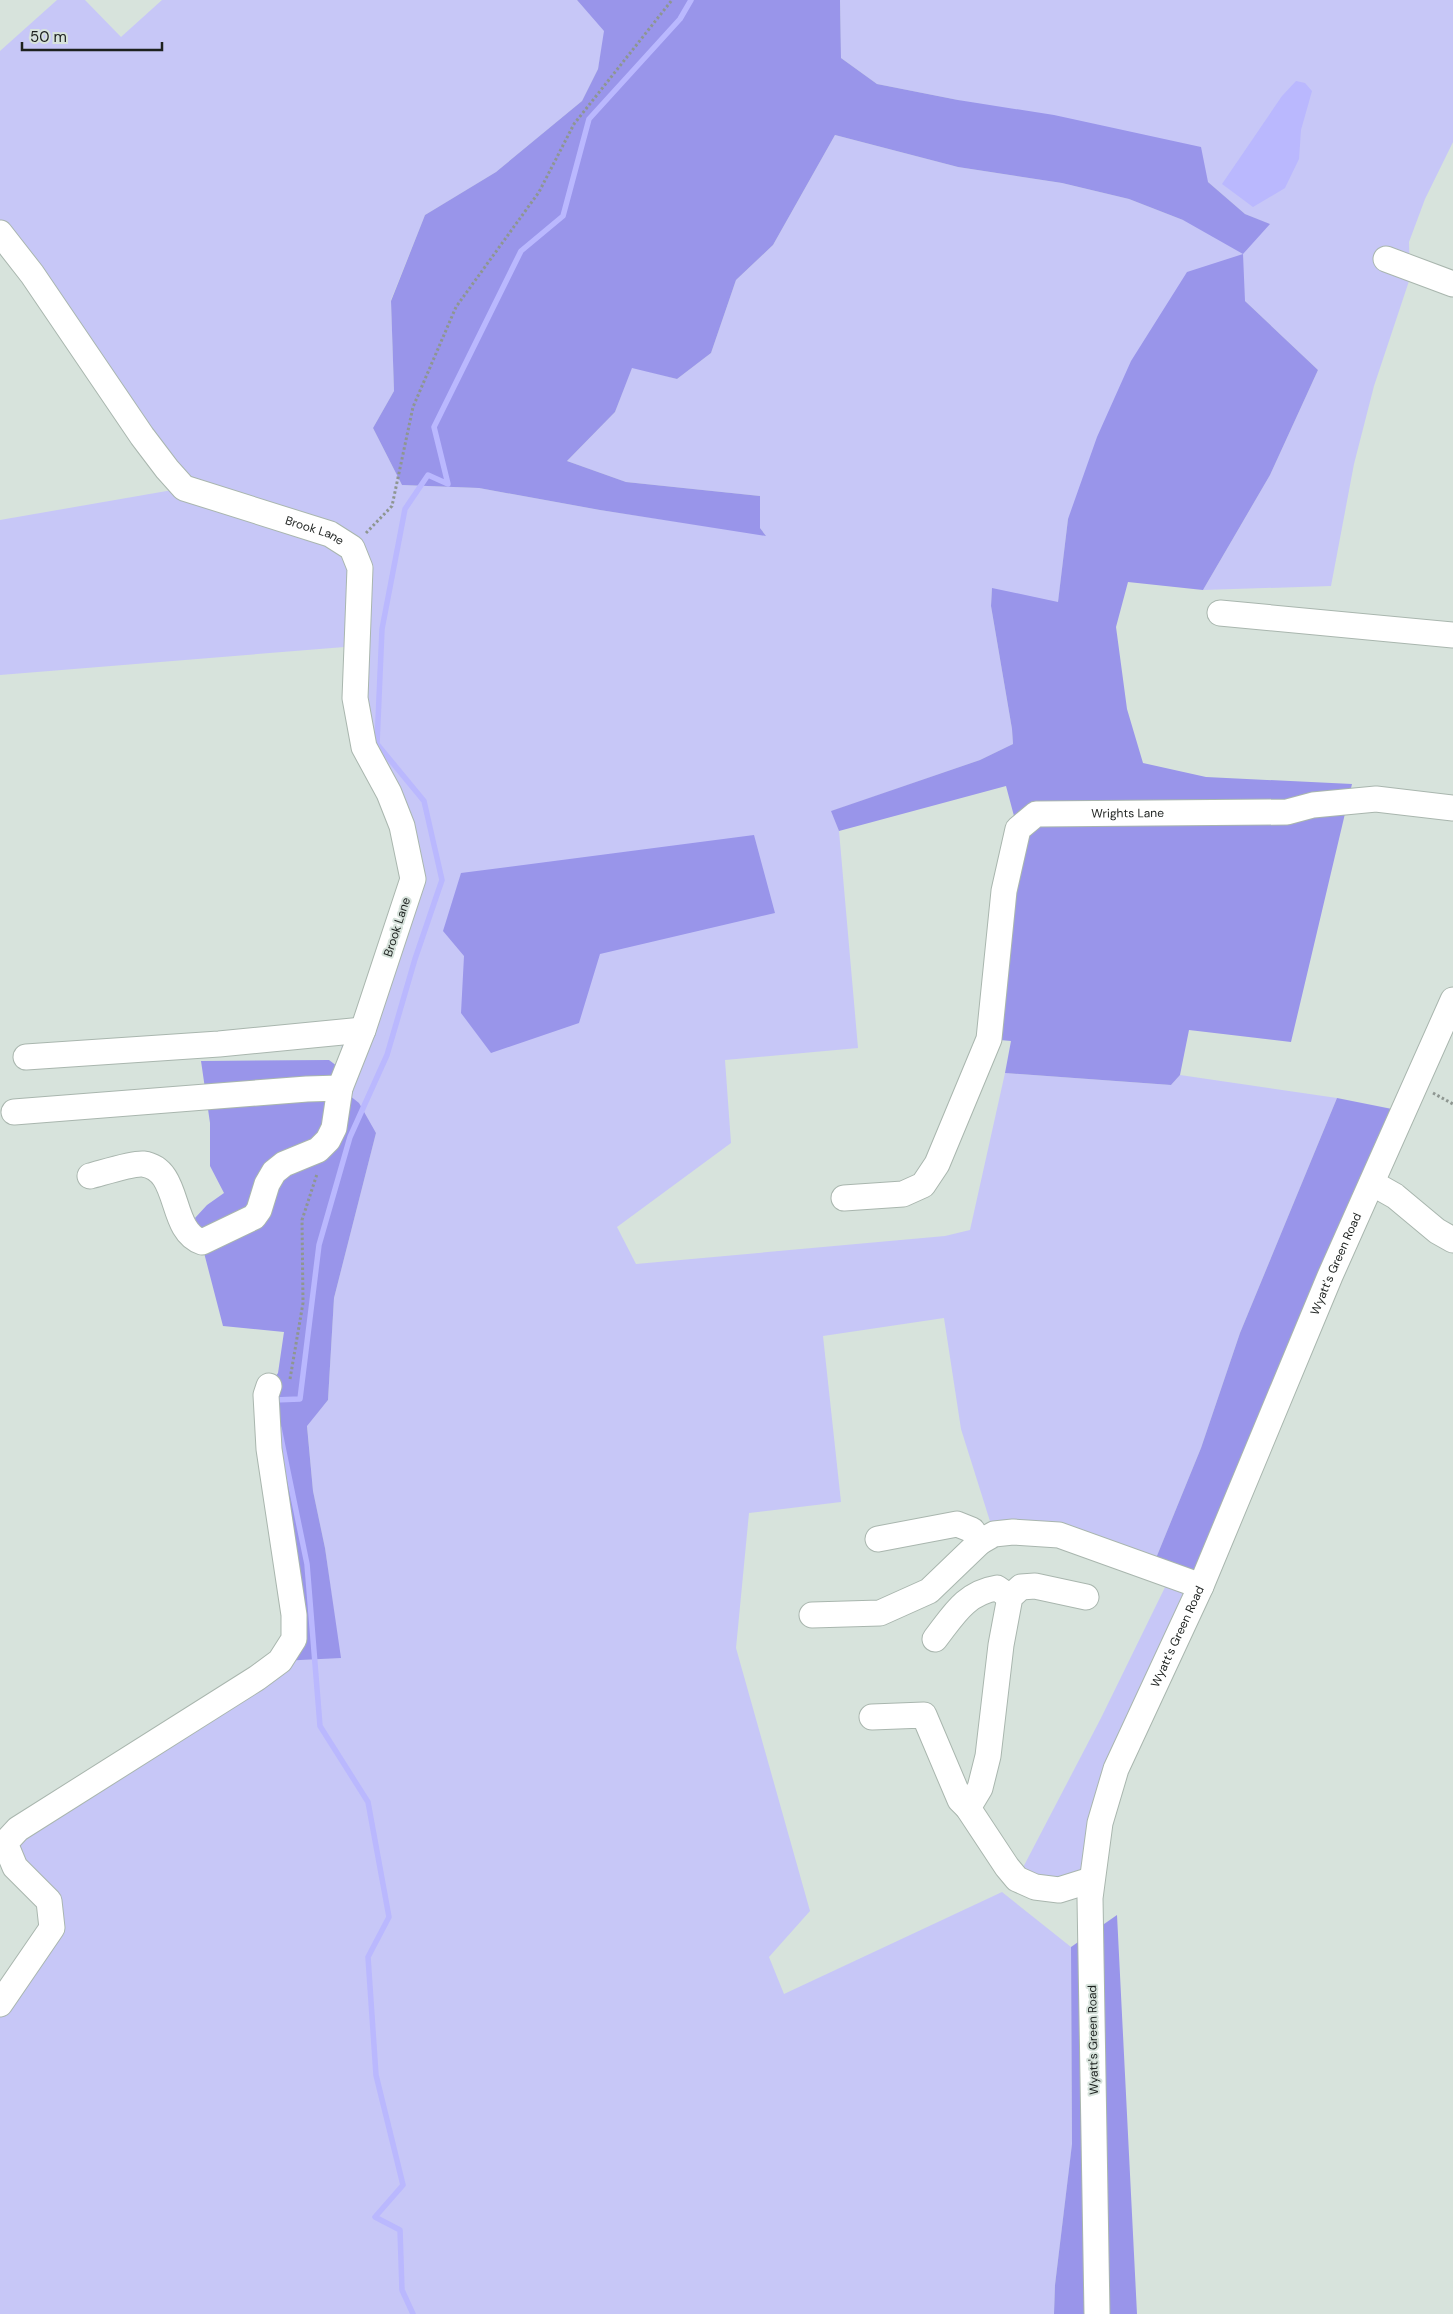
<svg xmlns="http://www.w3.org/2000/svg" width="1453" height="2314" viewBox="0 0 1453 2314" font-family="'DM Sans',sans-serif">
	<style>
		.green { fill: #c7c7f7 }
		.forest { fill: #9995ea }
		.water { fill: #bab8fe }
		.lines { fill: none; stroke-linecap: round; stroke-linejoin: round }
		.stream { stroke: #bab8fe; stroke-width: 5.5 }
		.minor-casing { stroke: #a9b6ae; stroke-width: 27 }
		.path { stroke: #8e9691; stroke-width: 3; stroke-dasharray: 2.5 2.5; stroke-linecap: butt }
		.minor { stroke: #fff; stroke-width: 25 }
		.labels { text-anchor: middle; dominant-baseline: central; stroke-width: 4; stroke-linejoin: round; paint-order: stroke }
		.street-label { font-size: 12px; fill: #1d211f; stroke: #d7e3dc }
	</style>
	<rect width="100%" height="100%" fill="#d7e3dc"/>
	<!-- green -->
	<path class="green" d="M57,0H85L121,37L162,0H577L605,31L598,69L582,101L496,172L425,215L391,300L394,391L373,428L402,485L479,488L600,510L765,535L760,528V496L626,482L567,461L615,412L632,367L677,379L711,353L736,280L773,245L835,135L958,167L1062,183L1129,199L1183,220L1269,224L1245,214L1208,182L958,100L877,84L841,58L840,0H1453V142L1425,199L1409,242L1410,278L1374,386L1354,464L1331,586L1203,590L1270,475L1318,370L1245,301L1068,519L1058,603L992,589L991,606L1012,729L1013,744L980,760L832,811L839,831L858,1048L725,1060L731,1143L617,1227L636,1264L945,1236L970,1230L1005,1073L1171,1085L1180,1075L1337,1098L1240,1333L1201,1448L1152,1568L1059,1535L994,1534L961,1429L944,1318L823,1336L841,1502L749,1513L736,1648L810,1911L769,1957L784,1994L1002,1892L1071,1947L1072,2145L1055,2285L1054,2314H0V2004L52,1928L5,1843L280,1661L340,1657L325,1548L313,1491L307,1425L328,1400L334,1298L376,1133L340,1088L342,1032L363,1029L413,879L364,747L357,646L0,675V520L184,488L0,233V51Z
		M1171,1575L1201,1586L1141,1714L1091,1880L1017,1879L1101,1718Z"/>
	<!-- forest -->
	<path class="forest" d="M577,0H840L841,58L877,84L958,100L1054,115L1201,147L1208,182L1245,214L1270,224L1243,254L1245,301L1318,370L1270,475L1203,590L1128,582L1116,627L1127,709L1143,763L1206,777L1352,784L1291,1042L1189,1030L1180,1075L1171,1085L1005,1073L1011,1041L989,1039L1018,831L1006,786L839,831L831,811L980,760L1013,744L1012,729L991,606L992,588L1058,602L1068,519L1097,437L1131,361L1187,272L1243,254L1183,220L1129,199L1062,183L958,167L835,135L773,245L736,280L711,353L677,379L632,368L615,412L567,461L626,482L760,496V528L766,536L600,510L479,488L402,485L373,428L394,391L391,301L425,215L496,172L582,101L598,69L604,31Z
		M754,835L775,913L600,954L579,1023L491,1053L461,1013L464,956L443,931L461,873Z
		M329,1060L345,1072L340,1088L359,1103L376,1133L334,1298L328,1400L307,1426L313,1491L325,1548L341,1658L280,1661L294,1639L269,1386L278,1373L284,1332L223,1326L195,1218L207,1205L224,1193L210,1166V1123L201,1061Z
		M1337,1098L1402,1111L1201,1586L1152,1568L1201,1448L1240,1333Z
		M1117,1915L1137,2314H1054L1055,2285L1072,2144L1071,1947Z"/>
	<!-- water -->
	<path class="water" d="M1296,81L1305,83L1312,91L1301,130L1299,159L1285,188L1253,207L1222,184L1282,96Z"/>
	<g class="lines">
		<!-- stream -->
		<path class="stream" d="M274,1400L300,1399L319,1245L350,1137L387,1055L415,959L442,880L424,801L377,744L382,629L405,509L428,475L448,484L434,427L521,251L563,216L589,119L680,19L691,0
			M279,1428L307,1564L320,1726L368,1802L389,1917L368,1957L376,2075L403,2185L375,2217L400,2230L402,2290L413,2314"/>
		<!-- minor casing -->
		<g class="minor-casing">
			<g id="minor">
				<path id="s1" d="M0,233L32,274L142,436L167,469L184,488L330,534L352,548L360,568L355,698L364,747L389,793L402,826L413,879L363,1030L340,1088L334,1128L328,1140L318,1150L284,1164L274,1172L267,1184L259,1210L254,1217L202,1242C168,1231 182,1169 143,1164C132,1163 102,1173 90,1176"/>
				<path d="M1386,259L1453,284"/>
				<path d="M1220,613L1453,635"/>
				<path d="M26,1057L219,1044L363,1030"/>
				<path d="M14,1112L307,1089L340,1088"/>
				<path d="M1372,1183L1395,1196L1437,1231L1453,1240"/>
				<path id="s2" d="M844,1198L903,1194L923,1185L937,1164L989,1039L1004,891L1018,829L1036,814L1287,812L1313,805L1376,799L1453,808"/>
				<path d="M878,1539L957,1524L972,1530L980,1542"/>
				<path d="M812,1615L880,1613L929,1591L980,1542L994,1534L1013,1532L1059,1535L1201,1586"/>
				<path d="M935,1639C953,1616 965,1593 997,1588L1010,1597"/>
				<path d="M872,1717L924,1715L960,1800L968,1808L1007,1867L1017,1879L1035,1887L1059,1890L1091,1880"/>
				<path d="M968,1808L980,1788L988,1756L1001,1645L1010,1597L1021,1587L1035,1586L1086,1597"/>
				<path d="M0,2004L52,1928L49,1901L15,1867L5,1843L18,1829L257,1678L280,1661L294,1639V1615L269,1449L266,1395L269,1386"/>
				<path id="s3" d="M1097,2314L1090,1898L1100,1823L1116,1769L1201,1586L1330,1276L1453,1000"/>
			</g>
		</g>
		<!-- path -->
		<path class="path" d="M366,533L392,506L413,407L456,307L539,192L574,124L672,0
			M1433,1093L1453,1104
			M290,1379L303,1303L302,1220L317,1174"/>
		<!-- minor -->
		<use href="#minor" class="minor"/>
	</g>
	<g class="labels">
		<!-- street labels -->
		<g class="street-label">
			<text stroke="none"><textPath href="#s1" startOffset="452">Brook Lane</textPath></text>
			<text stroke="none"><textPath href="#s2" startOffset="569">Wrights Lane</textPath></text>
			<text transform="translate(397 927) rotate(-72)">Brook Lane</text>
			<text stroke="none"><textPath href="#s3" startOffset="1099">Wyatt's Green Road</textPath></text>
			<text stroke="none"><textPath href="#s3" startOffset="694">Wyatt's Green Road</textPath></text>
			<text transform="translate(1093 2040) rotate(-91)">Wyatt's Green Road</text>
		</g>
	</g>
	<!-- scale -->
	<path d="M22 42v8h140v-8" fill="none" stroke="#1d211f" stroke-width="2.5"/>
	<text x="30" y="42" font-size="15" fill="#1d211f" stroke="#d7e3dc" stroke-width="4" paint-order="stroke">50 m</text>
</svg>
